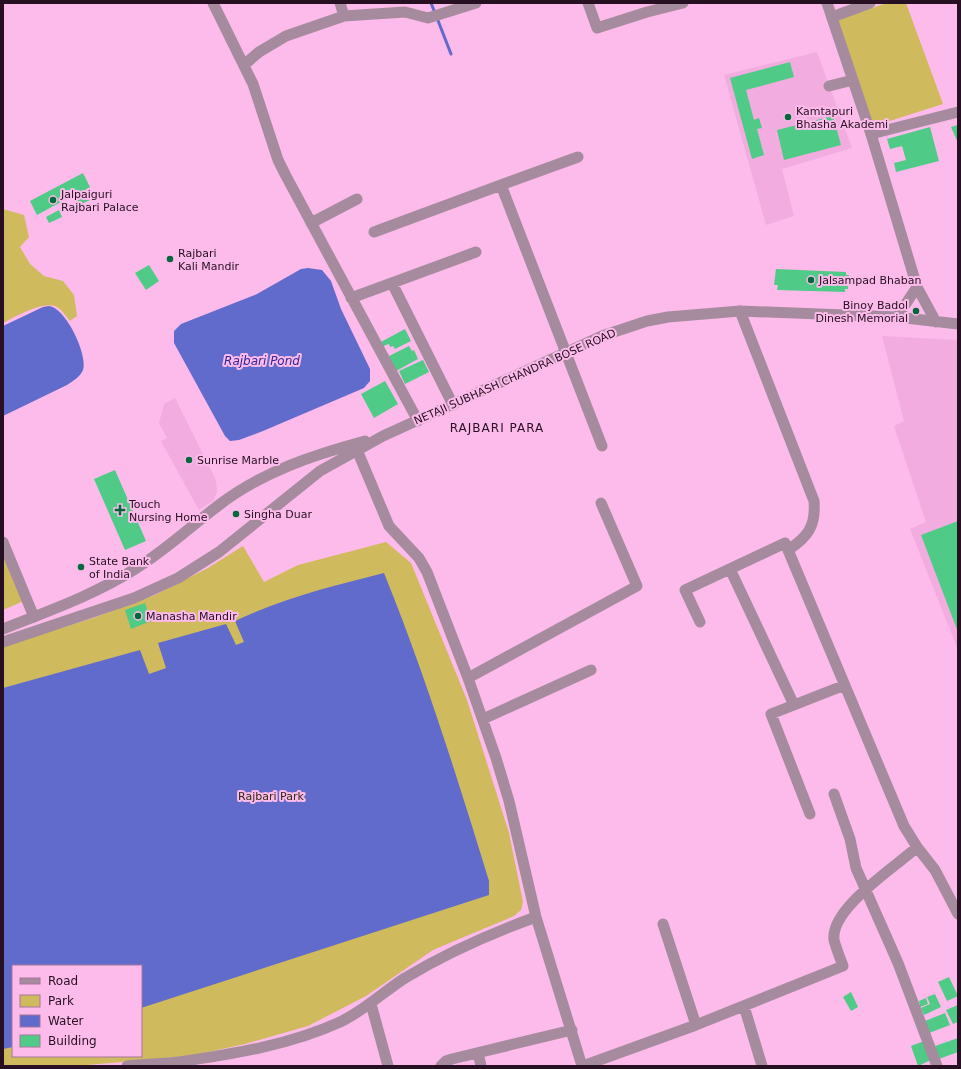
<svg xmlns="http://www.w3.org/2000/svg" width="961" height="1069" viewBox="0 0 961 1069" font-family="'DejaVu Sans',sans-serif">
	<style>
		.built { fill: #f2acdf }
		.green { fill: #d0ba5e; fill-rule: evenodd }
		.water { fill: #616bcb }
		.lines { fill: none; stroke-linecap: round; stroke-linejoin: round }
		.stream { stroke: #616bcb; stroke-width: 3 }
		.building { fill: #4fca87 }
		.minor { stroke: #a68b9f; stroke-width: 11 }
		.tertiary { stroke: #a68b9f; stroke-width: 11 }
		.poi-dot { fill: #02673b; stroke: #fcbbea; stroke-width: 1.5 }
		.labels { text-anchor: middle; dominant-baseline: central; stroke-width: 4; stroke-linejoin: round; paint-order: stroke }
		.poi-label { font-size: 11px; fill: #261021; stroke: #fcbbea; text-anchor: start }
		.street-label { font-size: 11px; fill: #261021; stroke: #fcbbea }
		.park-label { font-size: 11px; fill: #302b16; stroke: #fcbbea }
		.water-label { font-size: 12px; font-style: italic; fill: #2e2699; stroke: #fcbbea }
		.neighbourhood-label { font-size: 12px; letter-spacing: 1px; fill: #261021; stroke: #fcbbea }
	</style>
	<rect width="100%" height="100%" fill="#fcbbea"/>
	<!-- built -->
	<path class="built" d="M817,52L852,148L782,169L794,216L766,225L724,75Z
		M882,336L958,340V650L910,529L926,522L894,426L904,421Z
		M175,398L216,480L217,491L214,500L199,510L161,441L167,438L159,423L164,404Z"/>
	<!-- green -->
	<path class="green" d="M887,3H906L943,104L874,126L836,20Z
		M3,209L24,215L29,237L20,247L30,264L44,276L63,281L74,295L77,316L70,321C66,316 62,310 57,307C44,300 15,317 3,323Z
		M386,542L411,563L467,700L509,833L523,902L521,910L514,916L433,950L366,996L308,1026L245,1044L190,1056L76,1066H3V646L93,618L155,595L208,568L243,546L264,582L298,565ZM13,966H141V1056H13Z
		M3,550L24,601L3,610Z"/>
	<!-- water -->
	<path class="water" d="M308,268L322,270L331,281L341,309L370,369V381L364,388L263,431L239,440L230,441L225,436L174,343V331L181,324L257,294L301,269Z
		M49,306C66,308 88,355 83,370C80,377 73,381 67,385L3,416V326L43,307Z
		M384,573C425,674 457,777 489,881V895L141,1008V966H13V1047L3,1049V688L140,650L149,674L166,668L158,643L226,624L236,645L244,642L235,621C283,598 333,586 384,573Z"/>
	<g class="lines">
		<!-- stream -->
		<path class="stream" d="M431,3L435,13
			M437,18L451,54"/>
	</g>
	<!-- building -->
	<path class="building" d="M790,62L794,77L746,90L754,120L759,118L762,128L757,129L764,155L752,159L730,78Z
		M833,116L841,145L784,160L777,130Z
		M958,125V143L951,127Z
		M930,127L939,161L896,172L894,163L906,160L902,146L890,149L887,139Z
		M83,173L90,187L85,190L90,200L77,206L72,196L37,215L30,201Z
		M59,210L62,217L49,223L46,217Z
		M149,265L159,281L146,290L135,273Z
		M776,269L846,272V275H849L848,289H845V292L777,290L778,285H774Z
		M405,329L411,341L395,349L393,346L390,347L389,344L381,347L379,343Z
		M409,346L412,351L414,350L418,359L396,371L389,356Z
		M423,360L429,372L405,384L399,371Z
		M385,381L398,404L374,418L361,394Z
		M115,470L146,541L125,550L94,479Z
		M958,521V632L921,535Z
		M145,603L151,621L131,629L125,610Z
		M949,977L958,996L947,1001L938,982Z
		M851,992L858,1007L851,1011L843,997Z
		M935,994L941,1007L924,1015L921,1008L930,1004L927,997Z
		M926,998L928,1004L920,1007L919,1001Z
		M958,1005V1022L953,1024L946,1010Z
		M945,1013L950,1025L929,1033L925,1021Z
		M958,1038V1052L939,1059L935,1046Z
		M924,1041L931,1060L918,1066L911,1046Z"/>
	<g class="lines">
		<!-- minor -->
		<path class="minor" d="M213,3L253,84L278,160L286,176L418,421
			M340,3L344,16
			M588,3L597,28L647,12L683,3
			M832,17L870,3
			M244,65L259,52L286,36L344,16L405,12L428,18L476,3
			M871,134L958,112
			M501,185L578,157
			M311,223L357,199
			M374,232L501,185L602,446
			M392,283L453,405
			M351,298L476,252
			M740,311L814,501C816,526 808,537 788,550L904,826L917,847L935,870L958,914
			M357,450L389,526L419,558L427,572L468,678L496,758L509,801L536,917L582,1066
			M3,542L34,617
			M730,569L794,705
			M700,622L685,590L785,543L788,550
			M468,678L637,586L601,503
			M483,719L591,670
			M834,794L850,839L856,868L898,963L937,1066
			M810,814L771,714L845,685
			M663,924L696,1025
			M371,1004L388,1066
			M744,1006L762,1066
			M478,1053L481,1066
			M127,1066C144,1064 162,1064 179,1062C233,1054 290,1045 340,1022C364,1011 383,992 405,978C448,952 489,934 536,917
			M441,1066L446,1061L452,1059L572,1030
			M583,1066L696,1025L843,966C840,958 836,948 834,940C830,908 896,867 917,847"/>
		<!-- tertiary -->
		<path class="tertiary" d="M827,3L871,134L917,287L936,322
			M829,86L853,80
			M897,317L917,287
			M3,629C48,611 94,595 135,569C165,551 191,526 219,505C262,472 313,455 365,441
			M3,642L134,598L178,578L219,552L320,471L383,436L602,336L647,321L668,317L740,311L897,317L958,324"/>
	</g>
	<!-- markers -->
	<g class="poi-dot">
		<circle cx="788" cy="117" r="4"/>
		<circle cx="53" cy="200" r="4"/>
		<circle cx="170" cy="259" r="4"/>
		<circle cx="811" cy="280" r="4"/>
		<circle cx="916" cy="311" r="4"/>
		<circle cx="189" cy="460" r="4"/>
		<path d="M118 504h4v4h4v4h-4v4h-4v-4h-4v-4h4z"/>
		<circle cx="236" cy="514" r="4"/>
		<circle cx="81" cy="567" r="4"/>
		<circle cx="138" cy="616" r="4"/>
	</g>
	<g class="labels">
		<!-- poi labels -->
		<g class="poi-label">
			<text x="796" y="111">Kamtapuri<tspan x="796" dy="13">Bhasha Akademi</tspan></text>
			<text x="61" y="194">Jalpaiguri<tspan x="61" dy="13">Rajbari Palace</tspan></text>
			<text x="178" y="253">Rajbari<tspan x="178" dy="13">Kali Mandir</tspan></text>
			<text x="819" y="280">Jalsampad Bhaban</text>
			<text x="908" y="305" text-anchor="end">Binoy Badol<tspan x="908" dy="13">Dinesh Memorial</tspan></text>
			<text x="197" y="460">Sunrise Marble</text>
			<text x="129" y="504">Touch<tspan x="129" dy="13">Nursing Home</tspan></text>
			<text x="244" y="514">Singha Duar</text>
			<text x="89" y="561">State Bank<tspan x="89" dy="13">of India</tspan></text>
			<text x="146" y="616">Manasha Mandir</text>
		</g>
		<!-- street labels -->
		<g class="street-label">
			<text transform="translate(515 377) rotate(-24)">NETAJI SUBHASH CHANDRA BOSE ROAD</text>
		</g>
		<!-- park labels -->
		<g class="park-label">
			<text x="271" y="796">Rajbari Park</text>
		</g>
		<!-- water labels -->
		<g class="water-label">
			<text x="262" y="361">Rajbari Pond</text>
		</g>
		<!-- neighbourhood labels -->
		<g class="neighbourhood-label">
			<text x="497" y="428">RAJBARI PARA</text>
		</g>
	</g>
	<!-- border -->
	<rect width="961" height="1069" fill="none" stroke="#261021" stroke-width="8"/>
	<!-- legend -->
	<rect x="12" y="965" width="130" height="92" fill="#fcbbea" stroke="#a6779a"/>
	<rect x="20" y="978" width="20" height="6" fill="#a68b9f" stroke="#a6779a"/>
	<text x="48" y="985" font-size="12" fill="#261021">Road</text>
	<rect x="20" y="995" width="20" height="12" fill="#d0ba5e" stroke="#a6779a"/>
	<text x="48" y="1005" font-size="12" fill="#261021">Park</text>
	<rect x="20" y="1015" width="20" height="12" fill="#616bcb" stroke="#a6779a"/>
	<text x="48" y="1025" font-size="12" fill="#261021">Water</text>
	<rect x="20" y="1035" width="20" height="12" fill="#4fca87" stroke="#a6779a"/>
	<text x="48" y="1045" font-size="12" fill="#261021">Building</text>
</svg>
